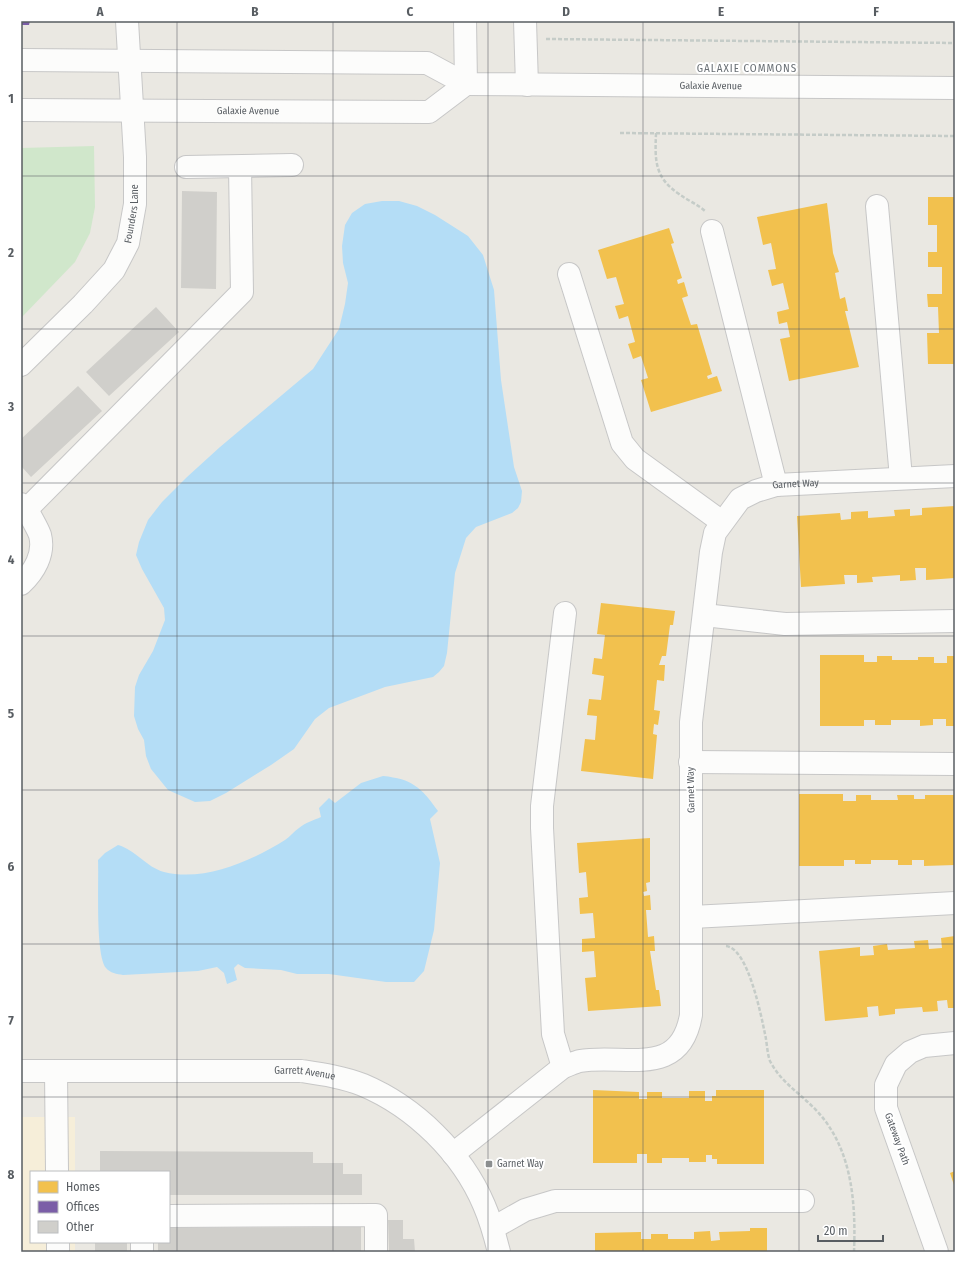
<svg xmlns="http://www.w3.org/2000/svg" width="976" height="1273" viewBox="0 0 976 1273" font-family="'Fira Sans Condensed',sans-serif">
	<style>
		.commercial { fill: #f6eed9 }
		.green { fill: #d0e7cb }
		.water { fill: #b4ddf6 }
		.homes { fill: #f2c14e }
		.offices { fill: #7b5ea7 }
		.building { fill: #d0cfcb }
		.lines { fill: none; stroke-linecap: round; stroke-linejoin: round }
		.minor-casing { stroke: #c7c7c7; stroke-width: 24 }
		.path { stroke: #c5ccc8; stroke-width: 2.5; stroke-dasharray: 4 2; stroke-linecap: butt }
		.minor { stroke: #fcfcfb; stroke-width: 22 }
		.grid { fill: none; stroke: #585d62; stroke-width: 1; stroke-opacity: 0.55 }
		.poi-dot { fill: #8b8e8f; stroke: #fff; stroke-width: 1.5 }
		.labels { text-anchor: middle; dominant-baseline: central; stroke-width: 4; stroke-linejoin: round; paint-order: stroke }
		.street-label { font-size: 10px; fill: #585d62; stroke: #fff }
		.poi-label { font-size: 10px; fill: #585d62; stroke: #fff; text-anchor: start }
		.neighbourhood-label { font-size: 11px; letter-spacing: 1px; fill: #696f74; stroke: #fff }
		.neatline { fill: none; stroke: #585d62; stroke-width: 1.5 }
		.grid-label { font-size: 13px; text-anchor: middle; font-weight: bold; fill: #585d62 }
	</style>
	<rect width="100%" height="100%" fill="#eae8e2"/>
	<!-- commercial -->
	<path class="commercial" d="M21,1117H75V1172H31V1242H75V1252H21Z"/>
	<!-- green -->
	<path class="green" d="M94,146L95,207L90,233L75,262L21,318V148Z"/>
	<!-- water -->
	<path class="water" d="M382,201H399L417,206L435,215L468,236L483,255L494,290L501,380L514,467L522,491L521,502L518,508L512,513L476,527L466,538L455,573L447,653L444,666L439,672L433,677L385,687L329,708L315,719L294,749L271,765L226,793L210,801L195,802L168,790L151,769L146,756L144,740L138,729L134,716L135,687L139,675L153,651L165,620L164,608L142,569L136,555L139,542L148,520L162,502L187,477L220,447L313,369L339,329L345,304L348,283L343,263L342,246L345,225L352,213L365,204Z
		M383,776C412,779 421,787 438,811L430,819L440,863L434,930L424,971L414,982H386L329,974H297L281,970L245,968L238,964L234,968L237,980L227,984L224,973L217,967L198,971L123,975C117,974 110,973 106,968C95,955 99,880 98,860L105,853L118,845C136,850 146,867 164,872C205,882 251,861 285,840C290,837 294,831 299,828C305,823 314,820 321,817L319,808L329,798L335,803L361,783Z"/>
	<!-- homes -->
	<path class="homes" d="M928,197H955V364H928L927,333H939L938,307H928L927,294H942V267H928V252H937V225H928Z
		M827,203L833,253L839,272L835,273L840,299L845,297L848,311H845L859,367L789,381L780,339L790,337L787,322L779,324L777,312L789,309L783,283L772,286L768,270L776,269L771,243L763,245L757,217Z
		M669,228L674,243L671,244L682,278L677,280L678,284L684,282L688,296L682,298L691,325L697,324L712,374L707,376L708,379L717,376L722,391L651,412L641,380L648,378L641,356L633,359L628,344L635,342L628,316L619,319L615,306L624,304L616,277L607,279L598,250Z
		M955,506V578L926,580V568H915L916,580L900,581V575L872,577L873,582L857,583V575H844L845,584L801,587L797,516L840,513L841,520L851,519V512L868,511V518L895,516L894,510L910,509V516L922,515V508Z
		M601,603L675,611L673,625H670L666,656H662L659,665H665L664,681L657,680L654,710L660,711L658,725L654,724L653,734L657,735L653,779L581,771L585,739L595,740L597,716L587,715L589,699L601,700L604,676L592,674L594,658L602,659L605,635L597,634Z
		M820,655H864V662H877V656H892V660H918V657H934V663H947V656H955V726H946V719H933V725L920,726V720H891V725H875V720H864V726H820Z
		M799,794H843V801H856V795H871V800H898L897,795H914V799H925V795H955V865L924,866V860H912V865H898V860H871V864H855V860H844V866H799Z
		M650,838V882L646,883L647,891L643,892L644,896L650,895L651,910H646L648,937L654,936L655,951H650L656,990H659L661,1006L588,1011L585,978L596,977L594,951L582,952V939L595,938L593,913L580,914L579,898L588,897L586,872L579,873L577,843Z
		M955,936V1008H948L947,1000L937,1001L938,1011L923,1012L922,1007L895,1009V1014L879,1016L878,1006L867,1007L868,1017L825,1021L819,951L860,947V956L874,955L873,946L887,944L888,950L915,948L914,941L928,940L929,949L942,948L941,938Z
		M593,1090L639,1092V1099H647V1092H662V1098H689V1091H705V1101H712V1096H716V1090H764V1164H717V1159H712V1155H706V1162H689V1158H662V1163H647V1154H637V1163H593Z
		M955,1171V1188L950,1173Z
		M750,1228H767V1252H595V1233L641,1232V1239H651V1234H668V1239H694V1232L710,1231L711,1241L720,1240L719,1232L750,1231Z"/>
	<!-- offices -->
	<path class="offices" d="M21,21H30L29,25H21Z"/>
	<!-- building -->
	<path class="building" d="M182,191L217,192L216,289L181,288Z
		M156,307L179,332L109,396L86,372Z
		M78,386L102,411L31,477L21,466V439Z
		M100,1151L313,1152V1163H343V1174H362V1195H169V1172H100Z
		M388,1220H403V1239H414L415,1252H389Z
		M361,1227V1252H158V1242H169V1228Z
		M95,1242H127V1252H95Z"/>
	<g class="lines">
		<!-- minor casing -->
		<g class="minor-casing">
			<g id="minor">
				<path d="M465,21L466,84"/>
				<path d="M525,21L527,85"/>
				<path id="s1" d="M21,60L427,63L466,84L955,88"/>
				<path id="s2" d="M21,110L429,112L466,84"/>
				<path d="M186,167L292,165"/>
				<path d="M877,206L901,478"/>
				<path d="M712,231L776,485"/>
				<path d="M569,274L622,443L635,459L722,522"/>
				<path id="s3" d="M21,365L83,304L114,270L128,243L135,204V157L127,21"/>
				<path d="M21,504L27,509L242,292L240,167"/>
				<path d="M21,584C34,572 45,554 40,535C37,527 31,518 27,509"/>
				<path d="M704,615L785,624L955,621"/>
				<path d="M690,762L955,764"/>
				<path d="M692,917L955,903"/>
				<path d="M563,1067L553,1034L542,828V806L565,613"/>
				<path id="s4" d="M21,1071H301C321,1074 343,1077 363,1085C415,1107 462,1153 484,1205C491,1221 495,1236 499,1252"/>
				<path d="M56,1071L57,1172"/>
				<path id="s5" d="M453,1154L563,1067C569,1065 575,1062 580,1061C624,1053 680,1080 691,1015V722L711,552L715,533L740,499L756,491L776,485L955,476"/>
				<path d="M169,1216L376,1215V1252"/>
				<path d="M493,1228L525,1210L555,1201H803"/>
				<path d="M58,1242V1252"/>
				<path d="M142,1242V1252"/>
				<path d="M937,1252L886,1108V1085L896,1064L910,1052L924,1046L955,1043"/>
			</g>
		</g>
		<!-- path -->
		<path class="path" d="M546,39L955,43
			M620,133L955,136
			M656,133C655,160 654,177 679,194C687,200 697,204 705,211
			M726,946C748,948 761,1015 765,1034C767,1042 767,1053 770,1061C780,1081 798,1092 813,1107C852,1145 856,1201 854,1252"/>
		<!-- minor -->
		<use href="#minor" class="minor"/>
	</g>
	<!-- grid -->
	<path class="grid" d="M177,21V1252M333,21V1252M488,21V1252M643,21V1252M799,21V1252M21,176H955M21,329H955M21,483H955M21,636H955M21,790H955M21,944H955M21,1097H955"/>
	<!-- markers -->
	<rect class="poi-dot" x="485" y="1160" width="8" height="8" rx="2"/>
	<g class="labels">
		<!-- street labels -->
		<g class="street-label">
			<text stroke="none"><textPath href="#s1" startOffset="695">Galaxie Avenue</textPath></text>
			<text stroke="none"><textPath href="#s2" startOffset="227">Galaxie Avenue</textPath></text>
			<text stroke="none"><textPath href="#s3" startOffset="193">Founders Lane</textPath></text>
			<text stroke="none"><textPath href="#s5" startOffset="878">Garnet Way</textPath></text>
			<text transform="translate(691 790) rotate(-91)">Garnet Way</text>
			<text stroke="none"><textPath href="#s4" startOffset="284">Garrett Avenue</textPath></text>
			<text transform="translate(897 1139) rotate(70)">Gateway Path</text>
		</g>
		<!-- poi labels -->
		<g class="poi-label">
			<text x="497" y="1164">Garnet Way</text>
		</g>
		<!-- neighbourhood labels -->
		<g class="neighbourhood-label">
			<text x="747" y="68">GALAXIE COMMONS</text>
		</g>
	</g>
	<!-- border -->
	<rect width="976" height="1273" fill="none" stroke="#ffffff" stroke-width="44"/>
	<!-- legend -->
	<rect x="30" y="1171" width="140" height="72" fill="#ffffff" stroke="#bcbec0"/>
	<rect x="38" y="1181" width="20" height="12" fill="#f2c14e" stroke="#bcbec0"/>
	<text x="66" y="1191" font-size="12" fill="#585d62">Homes</text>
	<rect x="38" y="1201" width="20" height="12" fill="#7b5ea7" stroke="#bcbec0"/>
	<text x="66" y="1211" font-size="12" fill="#585d62">Offices</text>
	<rect x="38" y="1221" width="20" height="12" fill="#d0cfcb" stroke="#bcbec0"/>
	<text x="66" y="1231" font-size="12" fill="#585d62">Other</text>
	<!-- scale -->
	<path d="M818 1235v6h65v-6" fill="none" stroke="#585d62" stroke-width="2"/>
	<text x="824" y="1235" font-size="12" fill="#585d62" stroke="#ffffff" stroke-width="3" paint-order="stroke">20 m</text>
	<rect x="22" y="22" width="932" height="1229" class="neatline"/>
	<g class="grid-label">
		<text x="100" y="16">A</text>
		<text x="255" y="16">B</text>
		<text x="410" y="16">C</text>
		<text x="566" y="16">D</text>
		<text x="721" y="16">E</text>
		<text x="876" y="16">F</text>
		<text x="11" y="103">1</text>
		<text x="11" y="257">2</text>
		<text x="11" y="411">3</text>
		<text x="11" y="564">4</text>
		<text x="11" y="718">5</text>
		<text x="11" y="871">6</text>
		<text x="11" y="1025">7</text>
		<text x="11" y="1179">8</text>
	</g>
</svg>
